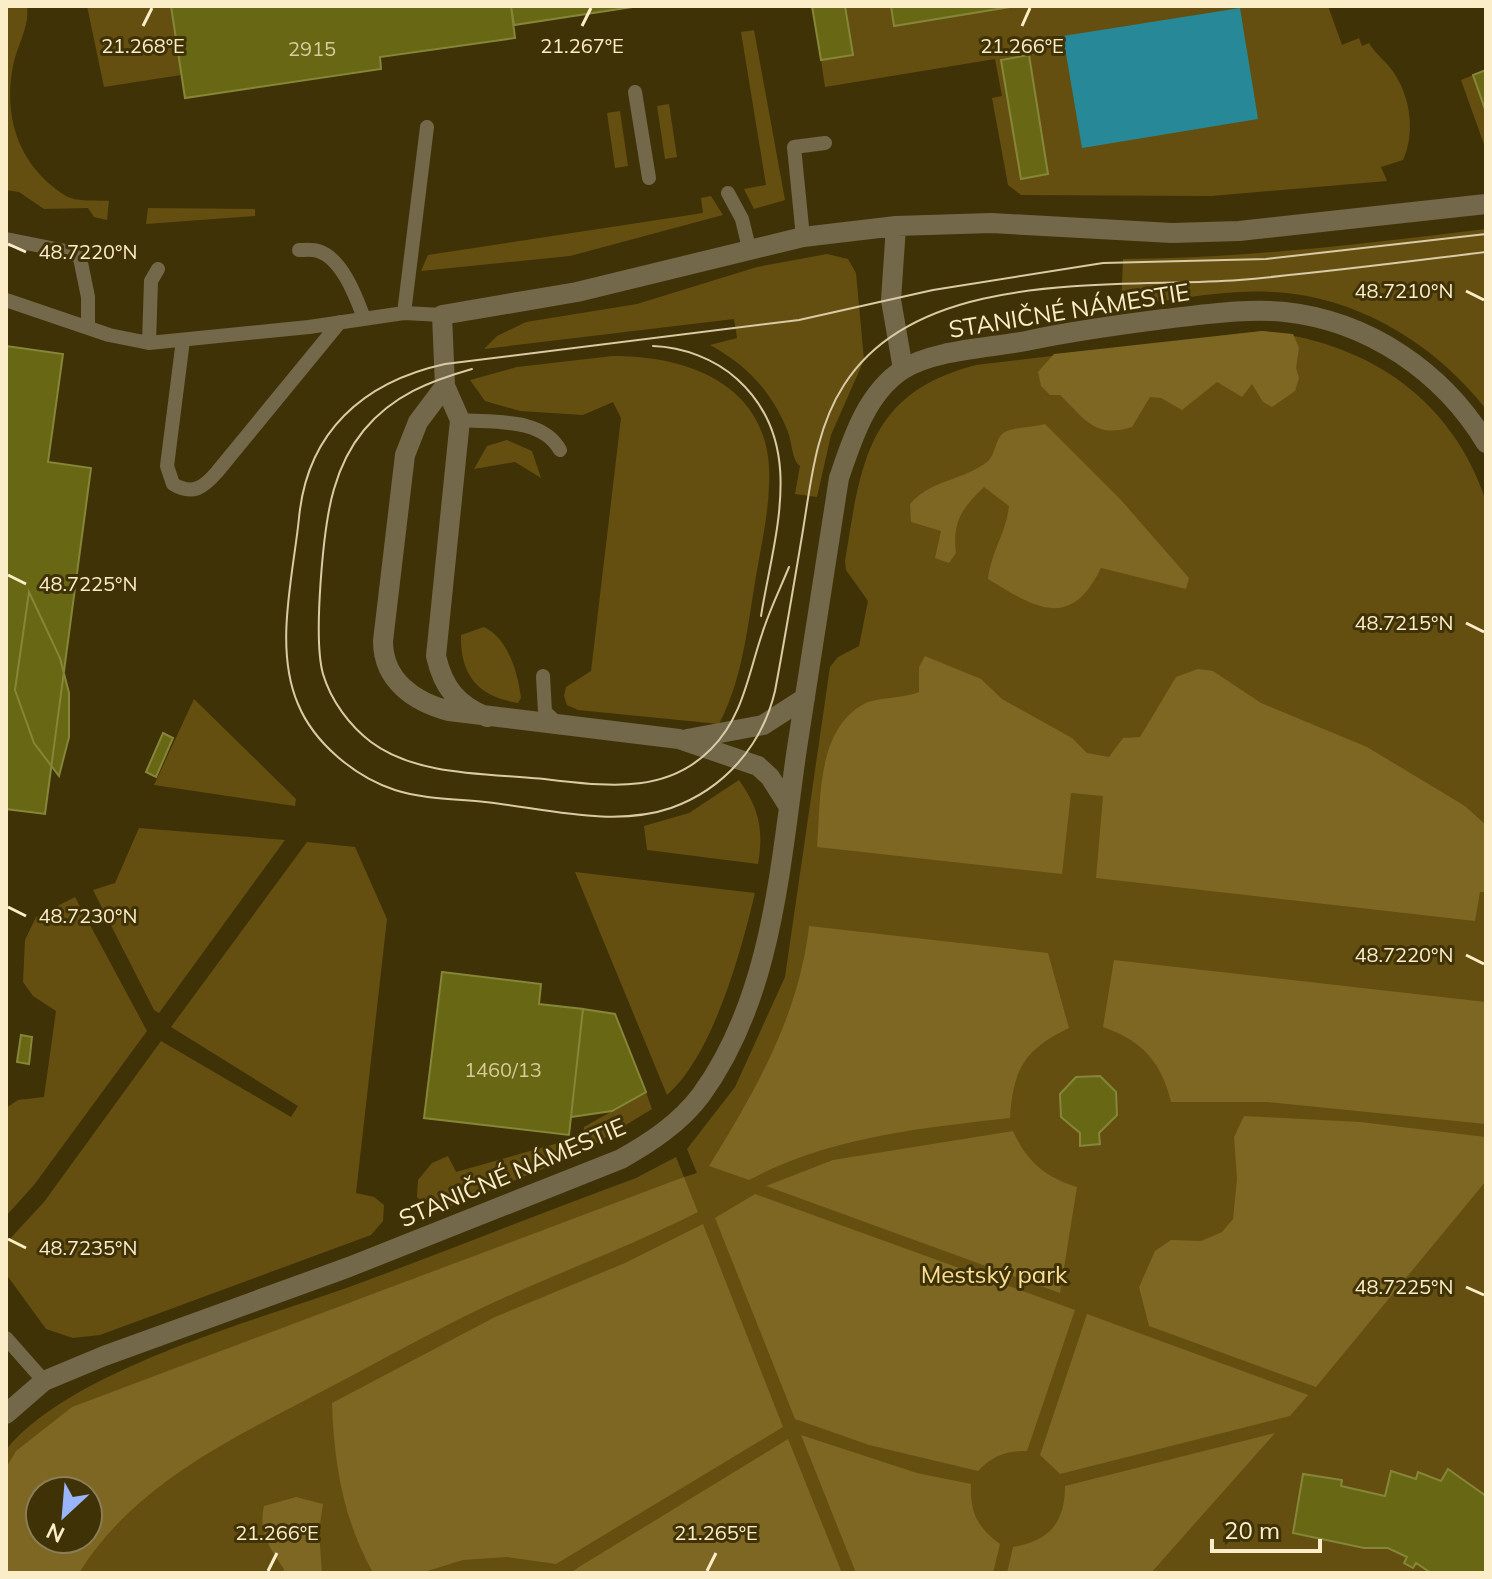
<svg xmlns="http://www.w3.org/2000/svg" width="1492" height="1579" viewBox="0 0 1492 1579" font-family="Mulish,sans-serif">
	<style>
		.green { fill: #644f11; fill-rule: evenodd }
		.forest { fill: #7e6623; fill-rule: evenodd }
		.water { fill: #278997 }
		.building { fill: #686714; stroke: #868639; stroke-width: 2 }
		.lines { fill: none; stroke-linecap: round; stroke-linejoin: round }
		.lane { stroke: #74684b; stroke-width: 14 }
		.street { stroke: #74684b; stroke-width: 20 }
		.tram { stroke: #dacba6; stroke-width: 2 }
		.ticks { fill: none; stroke: #fcedc9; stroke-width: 3 }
		.labels { text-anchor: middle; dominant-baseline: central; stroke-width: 6; stroke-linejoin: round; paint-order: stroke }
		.number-label { font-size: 20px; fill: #d7cc9c }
		.street-label { font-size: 24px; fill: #fcedc9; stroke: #403207 }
		.park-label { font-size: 24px; fill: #fade96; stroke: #403207 }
		.ticks-label { font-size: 20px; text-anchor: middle; fill: #fcedc9; stroke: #403207; stroke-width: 6; stroke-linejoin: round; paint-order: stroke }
	</style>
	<rect width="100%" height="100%" fill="#403207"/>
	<!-- green -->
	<path class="green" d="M6,6H27C30,27 17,45 13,66C3,118 19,167 66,196C76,202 97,200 109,201L107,220L94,217L88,208L44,209L19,192L6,190Z
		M87,6H171L181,75L104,87Z
		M845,6H1328L1342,45L1359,38L1362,46L1369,43C1376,55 1387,62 1394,73C1411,98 1415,133 1403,160L1381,167L1387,181L1211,196L1021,195L1008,185L992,98L1002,96L995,59L825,87L821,60L853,54Z
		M754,30L785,200L754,209L744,189L766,185L741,32Z
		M1473,75L1486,112V150L1461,80Z
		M669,104L677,157L665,159L657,106Z
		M620,111L628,166L615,168L607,113Z
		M711,196L723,215L570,256L421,271L428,255L703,213L701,198Z
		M148,208L255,209V216L146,224Z
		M1486,229V409C1435,344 1357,296 1273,292C1222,289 1170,301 1121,307L1123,259C1245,258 1365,244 1486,229Z
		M827,254L848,259L856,273L864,360L831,435L817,497L795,494L800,466C792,460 792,443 788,432C773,393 747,365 710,345L737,338L734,319L484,349L497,336L526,322L637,304L757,267Z
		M1262,331C1367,342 1452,398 1486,501V1573H6V1450C70,1370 255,1321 352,1286C447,1251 541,1213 636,1178L676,1157L684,1177L697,1173L687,1149L735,1087L785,977L830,667L838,657L859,646L868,601L846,570L845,561C861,464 867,393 976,365ZM40,1491H88V1539H40Z
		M613,356C695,356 775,389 769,486C768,518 760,551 755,582C747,631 742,680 719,724L578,710L567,705L564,696L566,687L591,671L621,418L613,402L583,415L520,411L485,401L470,380L517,367Z
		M507,440L532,451L541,478L515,462L474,469L487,446Z
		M484,627C509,639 518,674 521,698L518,703C478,697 460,675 461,635Z
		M194,699L296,799L295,806L154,785Z
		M739,780C759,808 764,830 758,864L647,850L644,826L689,813Z
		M139,828L285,840L159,1013L154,1010L93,890L115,883Z
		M307,842L355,847L387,919L356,1193L374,1197L384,1205L383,1221L371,1235L100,1335L73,1338L46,1329L6,1274V1243L44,1202L161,1041L291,1117L298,1106L171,1027Z
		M575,872L755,893C741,952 713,1055 667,1095Z
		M75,897L147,1031L34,1185L6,1216V1108L18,1100L44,1097L56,1011L33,996L23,982L25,940L36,917Z
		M646,1092L652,1109L575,1156L444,1209H430L417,1197L418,1180L432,1163L448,1156L456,1172L583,1136L584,1127Z"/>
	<!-- forest -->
	<path class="forest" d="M1262,331L1293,334L1299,348L1296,368L1299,378L1295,391L1272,407L1263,402L1252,384L1242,397L1217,382L1182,410L1161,398L1150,397L1132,427C1095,439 1085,419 1060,395H1050L1041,386L1038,372L1054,354Z
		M1045,424L1121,500L1189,578L1186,589L1101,568C1070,632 1034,607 988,579C991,552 1006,533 1009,506L984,487C962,508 952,522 956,553L949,563L935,558L941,531L911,522L910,504C932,479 962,481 987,462C997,454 994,436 1007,431C1018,427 1034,427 1045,424Z
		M925,656L981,679L1002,699L1072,738L1087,753L1109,757L1123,738L1140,737L1176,677L1198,669L1213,671L1261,703L1367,747L1465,806L1486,825V892H1480L1475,921L1096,878L1103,796L1071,793L1062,874L817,847C821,800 816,730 864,704C876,697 902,699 919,692V667Z
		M809,926L1048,953L1069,1028C1025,1049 1013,1069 1010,1118C921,1128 829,1137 749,1180L709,1166C756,1090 799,1015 809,926Z
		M1114,960L1486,1002V1124L1267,1102H1171C1161,1061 1142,1041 1103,1027Z
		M1244,1116L1360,1122L1486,1137V1181L1316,1387L1149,1326L1139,1287L1155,1251L1171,1240L1201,1241L1222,1232L1233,1219L1237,1179L1234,1137Z
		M1013,1131C1027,1162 1045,1177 1077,1187L1060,1293L766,1186L833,1160Z
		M684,1177L698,1212C629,1247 557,1273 486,1306C429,1333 375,1364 319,1393C229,1440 134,1485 79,1573H6V1468L16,1451L72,1407ZM40,1491H88V1539H40Z
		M755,1194L1075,1310L1027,1451C1005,1451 993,1456 978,1471L869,1445L795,1419L715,1218Z
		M703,1224L783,1427L556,1564L507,1557L463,1560L421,1573H373C343,1519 334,1464 332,1403L495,1317L625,1263Z
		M1087,1314L1308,1395L1290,1416L1060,1474L1040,1455Z
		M1275,1433L1151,1573H1007L1013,1547C1049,1541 1065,1523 1065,1486Z
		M801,1435L917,1473L971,1484C970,1513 977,1527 1000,1544L993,1573H856Z
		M788,1439L842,1573H570L579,1567Z
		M296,1497L323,1504L319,1531L322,1573H283L284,1569C270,1549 258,1531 264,1506Z"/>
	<!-- water -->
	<path class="water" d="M1240,8L1258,119L1082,148L1063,36Z"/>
	<!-- building -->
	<path class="building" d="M171,6H511L515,38L380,57L381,69L185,98Z
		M511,6H639L514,25Z
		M812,6H845L853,55L821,60Z
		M891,6H1016L894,26Z
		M1029,55L1048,174L1021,179L1001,60Z
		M1486,70V112L1473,75Z
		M6,346L63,354L48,462L91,468L45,814L6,809Z
		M29,592L60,658L69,693V737L59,776L34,743L15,690Z
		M163,733L173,738L156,777L146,772Z
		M442,972L541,984L539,1004L583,1009L569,1135L424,1118Z
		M583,1009L615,1014L646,1092L612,1111L571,1117Z
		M21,1035L32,1037L29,1064L17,1062Z
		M1100,1076L1116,1092L1117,1115L1099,1133L1100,1144L1080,1146V1133L1061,1117L1060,1094L1076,1077Z
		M1448,1469L1486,1496V1573H1431L1416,1563L1413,1568L1404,1563L1407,1557L1388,1548H1364L1293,1533L1303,1474L1342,1480L1341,1486L1385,1496L1391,1471L1416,1479L1418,1472L1441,1481Z"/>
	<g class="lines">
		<!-- lane -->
		<path class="lane" d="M635,92L649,178
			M728,193L742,219L749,248
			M803,237L794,147L825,143
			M6,239L71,252L80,258L88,297V326
			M299,250C305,250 313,249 318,251C342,258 356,297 364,318
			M6,300L109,335L149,343L151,281L158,269
			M404,313L427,127
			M183,340L167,466L173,484C193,496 204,487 217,472L340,322
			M149,343L309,327L404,313L442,315
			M460,420C493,423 542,417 560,450
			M543,676L545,712L559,725
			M6,1338L44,1381"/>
		<!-- street -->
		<path class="street" d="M896,226L891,300L903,369
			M445,386L418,422L405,455L383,641C383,681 415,702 449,711L679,739L758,766L770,777L789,807
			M487,717C457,705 443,687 436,656L460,420L445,386L442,315L577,292L803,237L896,226L991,223L1172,233L1239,231L1486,204
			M687,739L763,725L805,698
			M6,1414L44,1381L104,1356L349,1267L621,1159C651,1142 680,1123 701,1095C773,996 780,865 797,748C811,658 825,568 839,478C852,440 866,394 902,370C931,350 990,348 1026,341C1072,331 1117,325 1164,319C1203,315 1245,308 1285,312C1369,321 1443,372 1486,443"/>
		<!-- tram -->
		<path class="tram" d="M1486,234L1266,259L1103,263L933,290L799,320L445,364C363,382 307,432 299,518C293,577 274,648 298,704C314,743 355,777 395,790C423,799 456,799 485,802C543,808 613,828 671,808C724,789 762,746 775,691C785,638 794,584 803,530C811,481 816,428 844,385C919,266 1118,289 1239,280C1321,273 1404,262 1486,252
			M653,346C683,347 715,359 737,379C808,443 774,535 761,616
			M472,369C430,381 393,395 364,430C350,447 340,468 334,489C323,526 313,638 323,674C331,701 350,726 371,742C419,778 495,773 552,780C609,786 667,794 711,749C743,717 748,675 762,634C769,611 780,589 789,567"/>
	</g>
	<!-- ticks -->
	<path class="ticks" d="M143,26L152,8M582,26L591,8M1022,26L1030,8M8,244L26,252M1466,291L1484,300M8,575L26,584M1466,623L1484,632M8,907L26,916M1466,955L1484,964M8,1239L26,1248M1466,1287L1484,1295M268,1571L277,1553M707,1571L716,1553"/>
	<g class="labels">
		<!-- number labels -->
		<g class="number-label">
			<text x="312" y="48">2915</text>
			<text x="503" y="1069">1460/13</text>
		</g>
		<!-- street labels -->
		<g class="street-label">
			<text transform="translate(1069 310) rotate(-9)">STANIČNÉ NÁMESTIE</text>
			<text transform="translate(512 1172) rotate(-23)">STANIČNÉ NÁMESTIE</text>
		</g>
		<!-- park labels -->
		<g class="park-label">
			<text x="994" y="1274">Mestský park</text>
		</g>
	</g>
	<g class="ticks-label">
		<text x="143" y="53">21.268°E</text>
		<text x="582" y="53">21.267°E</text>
		<text x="1022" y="53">21.266°E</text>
		<text x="88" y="259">48.7220°N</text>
		<text x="1404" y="298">48.7210°N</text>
		<text x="88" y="591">48.7225°N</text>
		<text x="1404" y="630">48.7215°N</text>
		<text x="88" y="923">48.7230°N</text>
		<text x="1404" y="962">48.7220°N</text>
		<text x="88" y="1255">48.7235°N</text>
		<text x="1404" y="1294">48.7225°N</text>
		<text x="277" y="1540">21.266°E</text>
		<text x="716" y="1540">21.265°E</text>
	</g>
	<!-- border -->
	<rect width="1492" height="1579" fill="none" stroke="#fcedc9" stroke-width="16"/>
	<!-- north arrow -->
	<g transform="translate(64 1515) rotate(206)"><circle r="38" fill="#403207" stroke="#8b7d55" stroke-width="2"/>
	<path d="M0-6L14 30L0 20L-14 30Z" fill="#9bb5fd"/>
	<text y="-12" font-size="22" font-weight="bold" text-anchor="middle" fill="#fcedc9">N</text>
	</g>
	<!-- scale -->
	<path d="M1212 1539v12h108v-12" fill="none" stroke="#fcedc9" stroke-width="4"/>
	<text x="1224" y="1539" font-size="24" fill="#fcedc9" stroke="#403207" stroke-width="6" paint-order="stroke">20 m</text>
</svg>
